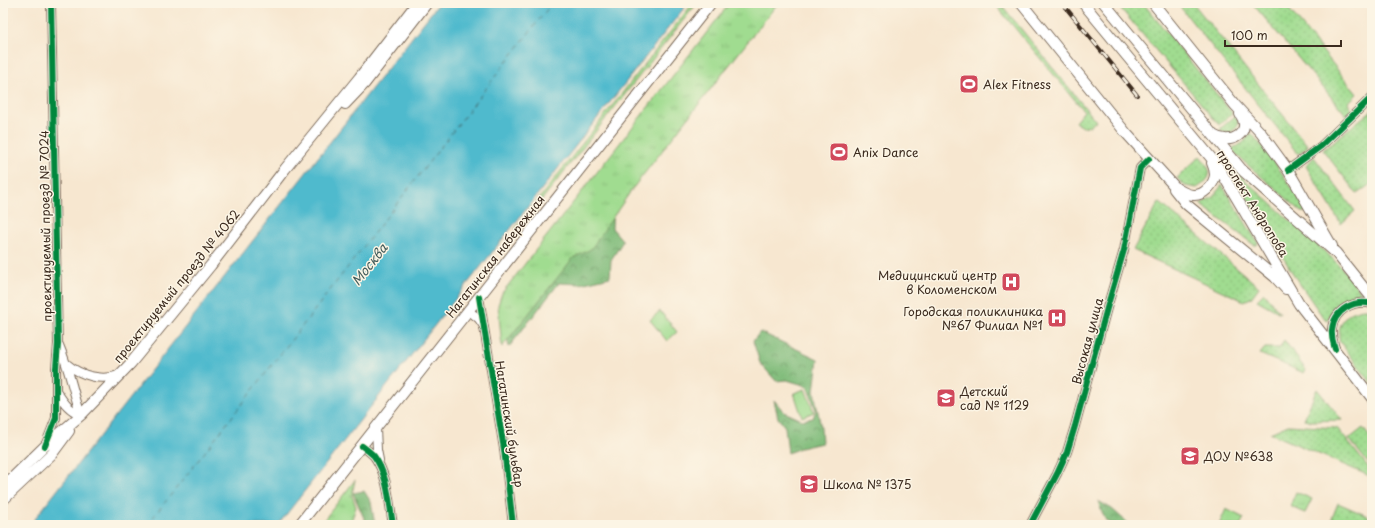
<svg xmlns="http://www.w3.org/2000/svg" width="1375" height="528" viewBox="0 0 1375 528" font-family="'Playpen Sans',sans-serif">
	<style>
		.grass { fill: url(#grass-dots); stroke: #6e8357 }
		.forest { fill: url(#forest-crowns); stroke: #5e734c }
		.park { fill: url(#park-tufts); stroke: #6e8357 }
		.pitch { fill: #a0dc90; stroke: #6e8357 }
		.water { fill: #50bacd; stroke: #467276 }
		.lines { fill: none; stroke-linecap: round; stroke-linejoin: round }
		.ferry { stroke: #425c5b; stroke-width: 1; stroke-dasharray: 5 4; stroke-linecap: butt }
		.minor-casing { stroke: #7d6c5c; stroke-width: 10 }
		.major-casing { stroke: #7d6c5c; stroke-width: 12 }
		.minor { stroke: #fff; stroke-width: 8 }
		.major { stroke: #fff; stroke-width: 10 }
		.rail-casing { stroke: #3b2a1e; stroke-width: 4 }
		.rail { stroke: #fcf5e5; stroke-width: 2.5; stroke-dasharray: 8; stroke-linecap: butt }
		.cycleway-casing { stroke: #fcf5e5; stroke-width: 8 }
		.cycleway { stroke: #00873e; stroke-width: 6 }
		.labels { text-anchor: middle; dominant-baseline: central; stroke-width: 3; stroke-linejoin: round; paint-order: stroke }
		.poi-label { font-size: 12px; fill: #3b2a1e; stroke: #fcf5e5; text-anchor: start }
		.street-label { font-size: 12px; fill: #3b2a1e; stroke: #fcf5e5 }
		.water-label { font-size: 13px; font-style: italic; fill: #425c5b; stroke: #fcf5e5 }
	</style>
	<defs>
		<pattern id="grass-dots" width="8" height="8" patternUnits="userSpaceOnUse"><rect width="8" height="8" fill="#a0dc90"/><path d="M2 2h.1M6 6h.1" fill="none" stroke="#8bbd7c" stroke-width="1.8" stroke-linecap="round"/></pattern>
		<pattern id="forest-crowns" width="20" height="18" patternUnits="userSpaceOnUse"><rect width="20" height="18" fill="#80bc7a"/><path d="M2 6a3 3 0 1 1 6 0M12 15a3 3 0 1 1 6 0" fill="none" stroke="#6a9963"/></pattern>
		<pattern id="park-tufts" width="24" height="20" patternUnits="userSpaceOnUse"><rect width="24" height="20" fill="#a0dc90"/><path d="M3 7l-1-3M5 7V3M7 7l1-3M15 17l-1-3M17 17v-4M19 17l1-3" fill="none" stroke="#8bbd7c"/></pattern>
	</defs>
	<rect width="100%" height="100%" fill="#fcf5e5"/>
	<filter id="ink" filterUnits="userSpaceOnUse"><feTurbulence type="fractalNoise" baseFrequency=".025" numOctaves="2"/><feDisplacementMap in="SourceGraphic" scale="8" xChannelSelector="R" yChannelSelector="G"/><feConvolveMatrix kernelMatrix="1 2 1 2 8 2 1 2 1" color-interpolation-filters="sRGB"/></filter>
	<filter id="wash" filterUnits="userSpaceOnUse"><feTurbulence type="fractalNoise" baseFrequency=".012" numOctaves="4" result="noise"/><feDisplacementMap in="SourceGraphic" scale="16" xChannelSelector="R" yChannelSelector="G"/><feGaussianBlur stdDeviation="0.9" result="paint"/><feColorMatrix in="noise" values="0 0 0 0 0 0 0 0 0 0 0 0 0 0 0 0 0 1.4 0 .05"/><feComposite in="paint" operator="in"/></filter>
	<g filter="url(#wash)">
		<rect width="100%" height="100%" fill="#f7e7d0"/>
		<!-- grass -->
		<path class="grass" d="M693,3H697L518,230L515,229Z
			M994,3H1000L1096,121L1090,126L1083,127L1075,122L1084,111Z
			M1116,3H1143L1232,113L1219,125Z
			M1177,3H1193L1308,146L1298,154Z
			M1252,3H1284L1357,94L1348,103L1353,111L1347,116Z
			M1372,110V183L1357,194L1323,150Z
			M1235,116L1238,121L1237,127L1230,133H1225L1220,129Z
			M1251,133L1271,157L1306,209V212H1302L1242,160L1231,149L1243,143Z
			M1200,156C1212,170 1214,177 1197,188L1185,186L1177,178Z
			M1314,157L1355,211L1341,224L1306,166Z
			M1225,160L1236,172L1332,258L1342,268L1362,294V297C1345,302 1336,301 1328,320H1325L1295,277L1236,179L1224,162Z
			M1222,185L1258,243L1257,245H1254L1200,204L1213,197Z
			M1159,202L1259,287L1251,298L1244,301L1133,250Z
			M1264,293L1280,313L1257,300Z
			M1366,309L1372,311V384L1340,342C1335,324 1348,309 1366,309Z
			M1284,340L1306,370L1304,373L1260,354L1265,348H1280Z
			M1317,389L1342,420L1309,421L1304,419Z
			M1288,425L1337,428L1372,472V477L1270,433Z
			M1363,428L1372,440V468L1349,439Z
			M1338,503L1372,518V525H1340L1331,521Z"/>
		<!-- forest -->
		<path class="forest" d="M613,207L612,228L623,241L611,260L610,277L580,284L559,283L509,347L503,323Z
			M760,332L818,359L814,391L821,428L822,443L800,448L788,453L785,427L778,418L774,400L784,412L802,420L813,418L816,410L807,386L787,380L776,381L760,363L753,341Z
			M364,491L371,502L375,525H367L353,493Z
			M1098,501L1112,509L1130,525C1106,525 1106,524 1098,501Z"/>
		<!-- park -->
		<path class="park" d="M730,3H778L633,188L591,249L573,258L502,347L498,305L502,293Z
			M355,480L352,495L356,507L350,525H320Z
			M1296,492L1312,499L1305,513L1290,506Z
			M1226,509L1244,518L1240,525H1219Z"/>
		<!-- pitch -->
		<path class="pitch" d="M660,311L677,332L667,341L650,320Z
			M805,389L814,412L802,417L794,393Z"/>
		<!-- water -->
		<path class="water" d="M439,3H688L278,525H30Z"/>
		<g class="lines">
			<!-- ferry -->
			<path class="ferry" d="M147,525L201,457L552,3"/>
		</g>
	</g>
	<g filter="url(#ink)">
		<g class="lines">
			<!-- minor casing -->
			<g class="minor-casing">
				<path id="minor" d="M1288,170L1321,146L1372,97
					M479,297L504,449L513,525
					M468,310L479,319L483,325
					M59,345C69,368 73,392 81,415
					M1335,348C1333,341 1331,336 1332,329C1334,310 1354,299 1372,304
					M67,364C81,376 103,382 120,374
					M57,392C64,403 69,410 81,415
					M376,428L377,450L379,460
					M45,446L56,418V368L58,344L51,3
					M362,446C366,449 370,452 374,456C388,475 389,502 393,525
					M1030,525L1057,474L1067,452L1075,426L1107,308L1124,250L1140,168L1149,159"/>
			</g>
			<!-- major casing -->
			<g class="major-casing">
				<path id="major" d="M1021,3L1126,133L1176,188C1181,191 1187,195 1193,195C1203,196 1214,185 1215,175C1215,171 1214,167 1212,163
					M1083,3L1217,165L1299,304L1372,398
					M1104,3L1242,170L1336,253L1372,298
					M1153,3L1235,105L1261,133L1288,170L1332,246
					M345,104L365,83L427,3
					M1213,135C1231,147 1253,132 1240,114
					M1174,189L1186,204L1275,277L1286,289
					M3,487L45,446L81,415L131,363L211,265L285,169L359,78L417,3
					M3,500L52,454L69,431
					M299,525L711,3"/>
			</g>
			<!-- minor -->
			<use href="#minor" class="minor"/>
			<!-- major -->
			<use href="#major" class="major"/>
			<!-- rail casing -->
			<g class="rail-casing">
				<path id="rail" d="M1062,3L1137,95"/>
			</g>
			<!-- rail -->
			<use href="#rail" class="rail"/>
			<!-- cycleway casing -->
			<g class="cycleway-casing">
				<path id="cycleway" d="M1288,170L1321,146L1372,97
					M479,297L504,449L513,525
					M1335,349C1333,342 1331,337 1332,330C1334,310 1354,299 1372,304
					M45,446L56,418V368L58,344L51,3
					M362,446C366,449 370,452 374,456C388,475 389,502 393,525
					M1030,525L1057,474L1067,452L1075,426L1107,308L1124,250L1140,168L1149,159"/>
			</g>
			<!-- cycleway -->
			<use href="#cycleway" class="cycleway"/>
		</g>
	</g>
	<!-- icons -->
	<defs>
		<g id="stadium-square" transform="scale(1)"><rect x="-9" y="-9" width="18" height="18" rx="4" fill="#d1495b" stroke="#fcf5e5"/><path d="M0-5a6.5 5 0 1 0 0 10a6.5 5 0 1 0 0-10ZM-3.5-1.8h7v3.6h-7Z" fill="#fff"/></g>
		<g id="hospital-square" transform="scale(1)"><rect x="-9" y="-9" width="18" height="18" rx="4" fill="#d1495b" stroke="#fcf5e5"/><path d="M-5-5h3v3.5h4V-5h3V5h-3V1.5h-4V5h-3Z" fill="#fff"/></g>
		<g id="school-square" transform="scale(1)"><rect x="-9" y="-9" width="18" height="18" rx="4" fill="#d1495b" stroke="#fcf5e5"/><path d="M0-5L7-2L0 1L-7-2ZM-4 1L0 2.5L4 1V4Q0 6-4 4Z" fill="#fff"/></g>
	</defs>
	<g fill-rule="evenodd">
		<use href="#stadium-square" x="969" y="84"/>
		<use href="#stadium-square" x="839" y="152"/>
		<use href="#hospital-square" x="1011" y="282"/>
		<use href="#hospital-square" x="1057" y="318"/>
		<use href="#school-square" x="946" y="398"/>
		<use href="#school-square" x="1190" y="456"/>
		<use href="#school-square" x="809" y="484"/>
	</g>
	<g class="labels">
		<!-- poi labels -->
		<g class="poi-label">
			<text x="983" y="84">Alex Fitness</text>
			<text x="853" y="152">Anix Dance</text>
			<text x="997" y="275" text-anchor="end">Медицинский центр<tspan x="997" dy="14">в Коломенском</tspan></text>
			<text x="1043" y="311" text-anchor="end">Городская поликлиника<tspan x="1043" dy="14">№67 Филиал №1</tspan></text>
			<text x="960" y="391">Детский<tspan x="960" dy="14">сад № 1129</tspan></text>
			<text x="1204" y="456">ДОУ №638</text>
			<text x="823" y="484">Школа № 1375</text>
		</g>
		<!-- street labels -->
		<g class="street-label">
			<text transform="translate(1253 203) rotate(58)">проспект Андропова</text>
			<text transform="translate(45 226) rotate(-91)">проектируемый проезд № 7024</text>
			<text transform="translate(495 256) rotate(-52)">Нагатинская набережная</text>
			<text transform="translate(176 286) rotate(-51)">проектируемый проезд № 4062</text>
			<text transform="translate(1087 341) rotate(-75)">Высокая улица</text>
			<text transform="translate(510 424) rotate(81)">Нагатинский бульвар</text>
		</g>
		<!-- water labels -->
		<g class="water-label">
			<text transform="translate(369 264) rotate(-52)">Москва</text>
		</g>
	</g>
	<!-- margin -->
	<rect width="1375" height="528" fill="none" stroke="#fcf5e5" stroke-width="16"/>
	<!-- scale -->
	<path d="M1225 40v6h116v-6" fill="none" stroke="#3b2a1e" stroke-width="2"/>
	<text x="1231" y="40" font-size="12" fill="#3b2a1e" stroke="#fcf5e5" stroke-width="3" paint-order="stroke">100 m</text>
</svg>
